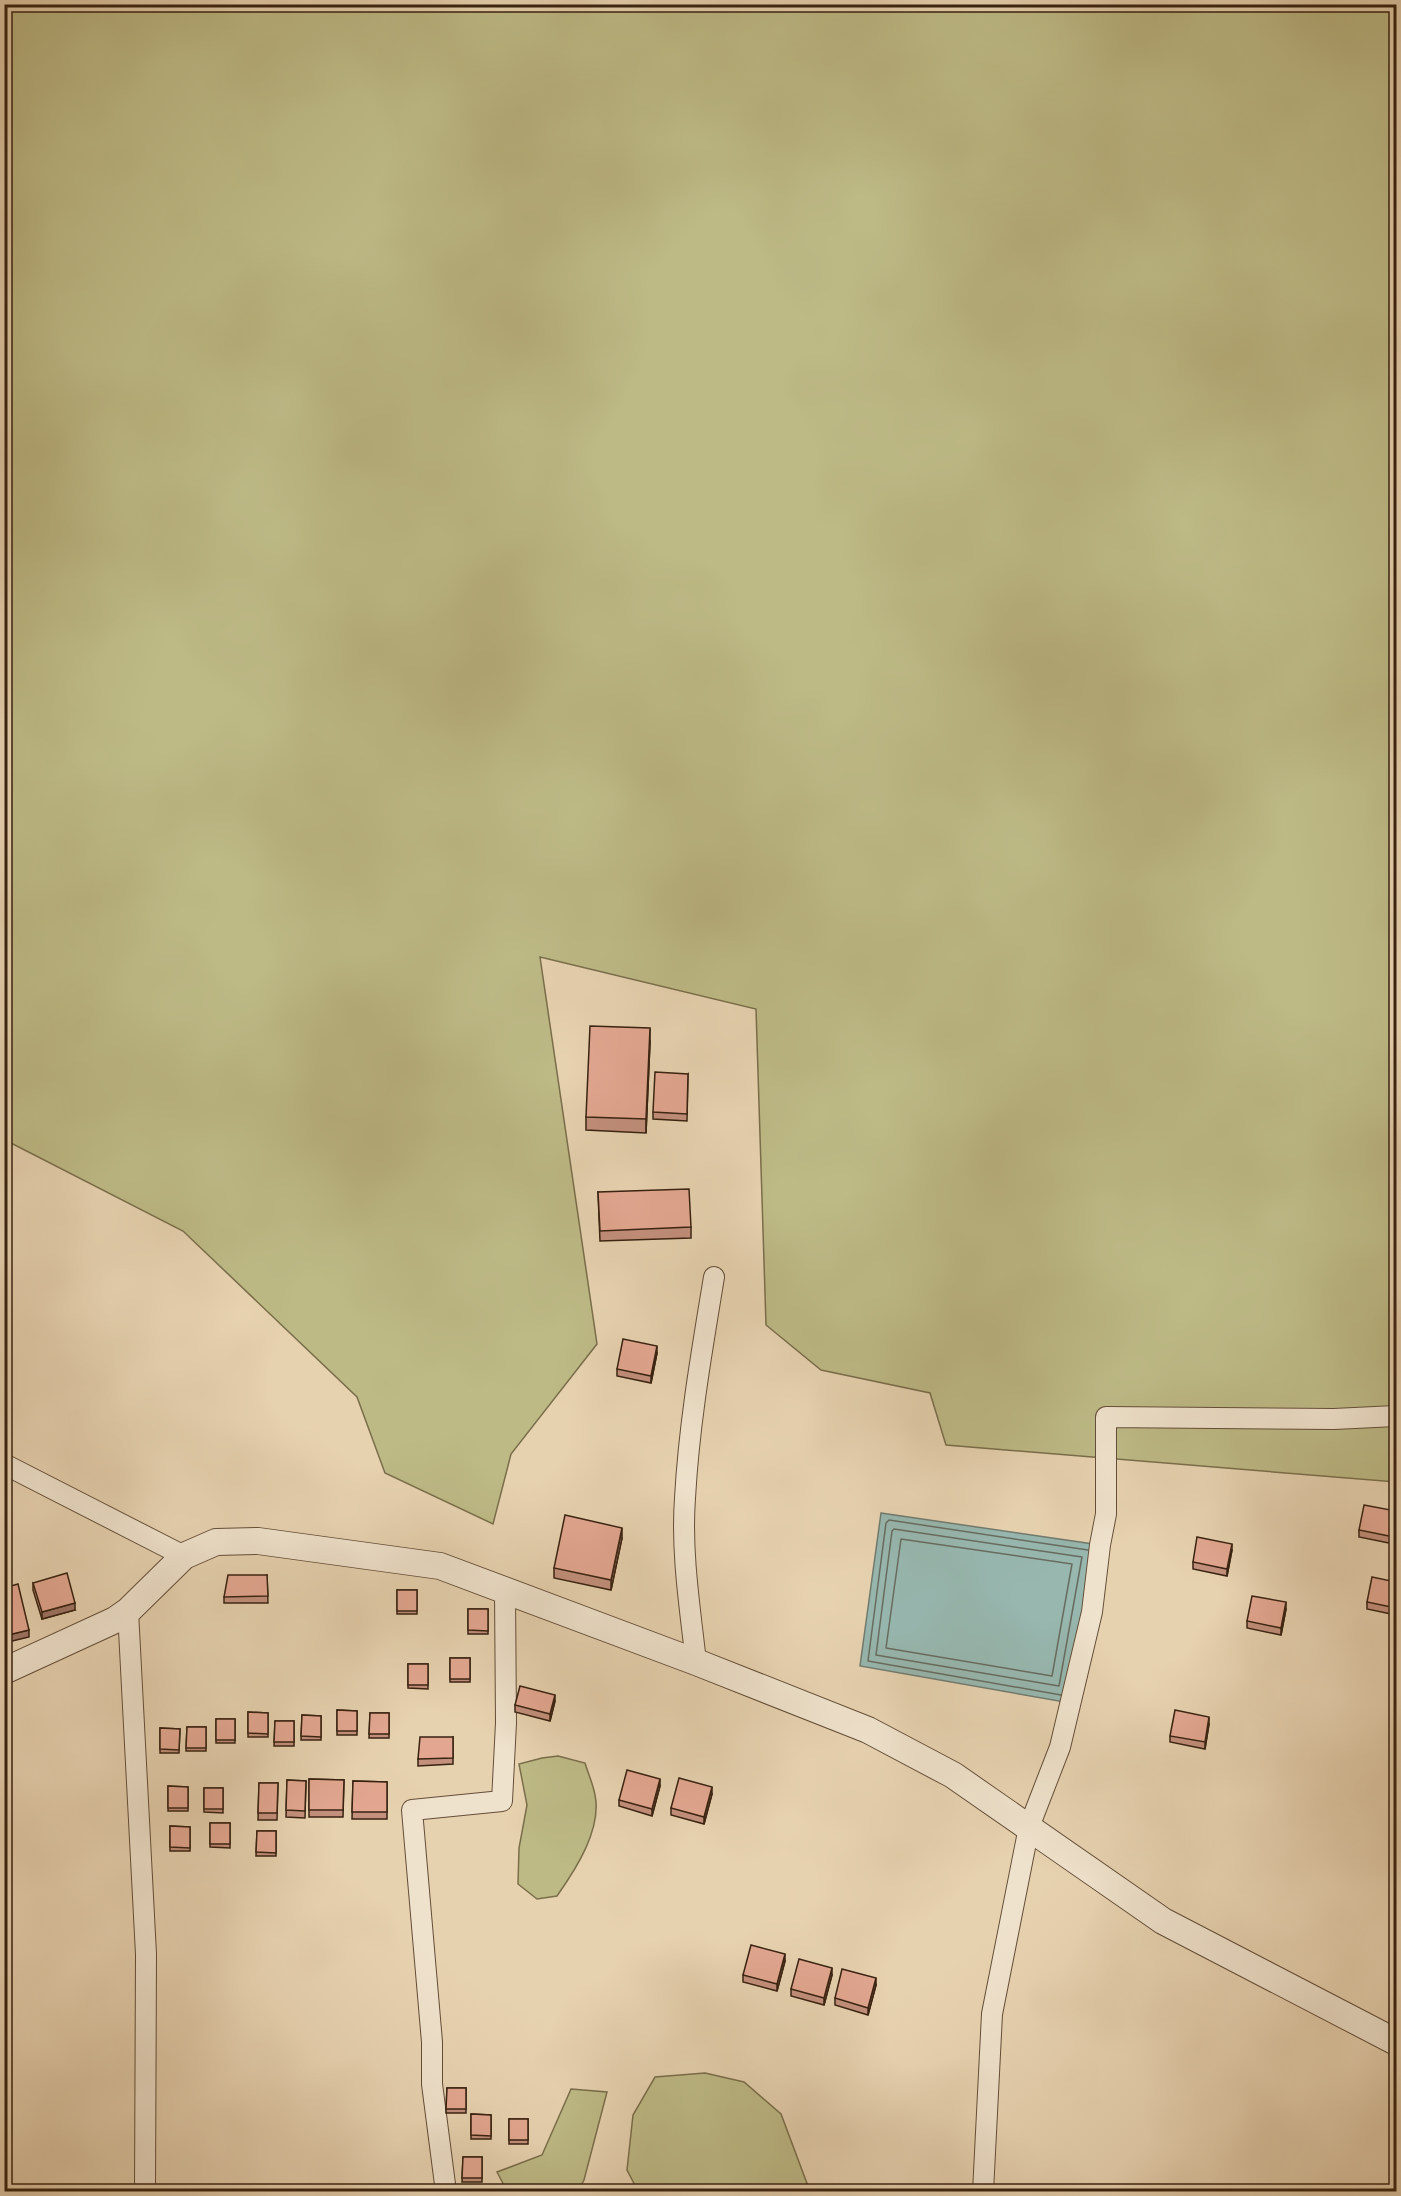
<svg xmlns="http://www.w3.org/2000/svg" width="1401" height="2196" viewBox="0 0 1401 2196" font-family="'IM FELL Great Primer',serif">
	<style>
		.green { fill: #bdba86; stroke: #7a6e4b; stroke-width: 1.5 }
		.water { fill: #97b7af; stroke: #717b6f; stroke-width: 1.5 }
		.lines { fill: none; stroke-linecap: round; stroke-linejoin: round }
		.shore { stroke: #686c60; stroke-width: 1.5 }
		.minor-casing { stroke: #644e38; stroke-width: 22 }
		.tertiary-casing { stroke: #644e38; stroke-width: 28 }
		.minor { stroke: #efe2cc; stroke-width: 20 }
		.tertiary { stroke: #efe2cc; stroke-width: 26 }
		.wall { fill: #c3907d; stroke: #382210; stroke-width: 1.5 }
		.shaded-wall { fill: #9f7566; stroke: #382210; stroke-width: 1.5 }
		.building { fill: #e3a791; stroke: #382210; stroke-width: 1.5 }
	</style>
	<rect width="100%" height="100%" fill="#e7d2b0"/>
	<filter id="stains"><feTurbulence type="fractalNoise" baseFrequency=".00333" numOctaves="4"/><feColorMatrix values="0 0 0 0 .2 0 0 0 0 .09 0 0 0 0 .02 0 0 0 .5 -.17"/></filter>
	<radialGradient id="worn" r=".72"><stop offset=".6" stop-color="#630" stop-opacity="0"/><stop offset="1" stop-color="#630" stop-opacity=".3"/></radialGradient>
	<!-- green -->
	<path class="green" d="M4,5H1396V1482L946,1445L930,1393L821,1370L766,1325L756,1009L540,957L597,1344L511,1454L493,1524L385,1473L357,1397L183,1231L5,1140L4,964L11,954L9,902L4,897Z
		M558,1756L585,1763C588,1773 593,1784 595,1795C602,1829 576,1869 557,1896L537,1899L518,1884L519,1848L527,1805L519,1764L542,1758Z
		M705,2073L744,2082L781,2114L808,2186L814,2191H638L627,2170L633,2115L655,2077Z
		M571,2089L607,2092L584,2180L578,2191H507L497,2172L542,2155Z"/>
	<!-- water -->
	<path class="water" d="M881,1513L1100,1545L1070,1703L860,1666Z"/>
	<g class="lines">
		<!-- shore -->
		<path class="shore" d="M894,1529L1082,1557L1059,1686L876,1655L892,1531Z
			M901,1539L1072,1564L1052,1676L886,1648Z
			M1061,1695L868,1661L886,1523L889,1520L1088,1550"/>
		<!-- minor casing -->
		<g class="minor-casing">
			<path id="minor" d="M4,1464L184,1556
				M128,1611L146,1954L145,2192
				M696,1662C690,1608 681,1552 685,1498C689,1424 702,1350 714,1277
				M446,2192L432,2084V2042L412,1810L502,1801L506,1723L505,1591
				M983,2192L992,2014L1029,1827L1060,1747L1092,1612L1100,1545L1106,1514V1417L1334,1419L1396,1416"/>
		</g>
		<!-- tertiary casing -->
		<g class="tertiary-casing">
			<path id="tertiary" d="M4,1671L115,1620L128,1611L184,1556L216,1542L258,1541L440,1566L696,1662L868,1730L953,1775L1163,1921L1396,2042"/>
		</g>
		<!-- minor -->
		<use href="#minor" class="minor"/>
		<!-- tertiary -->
		<use href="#tertiary" class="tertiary"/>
	</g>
	<!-- wall -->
	<path class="wall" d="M650,1042L646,1133L586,1130V1117Z
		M688,1074L687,1121L653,1119V1112Z
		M598,1192L691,1227V1238L600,1241Z
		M657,1353L651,1383L617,1376V1369Z
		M1396,1511V1531L1394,1544L1359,1537V1530Z
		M622,1538L611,1590L554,1578V1568Z
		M1232,1550L1227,1576L1193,1569V1562Z
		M267,1575L268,1603H224V1597Z
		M1396,1582V1615L1367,1609V1602Z
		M33,1583L75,1610L42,1619L33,1590Z
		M397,1590H417V1614H397Z
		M468,1609H488V1634H468Z
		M1286,1609L1281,1635L1247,1628V1621Z
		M450,1658H470V1682H450Z
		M408,1664H428V1689L408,1688Z
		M555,1701L550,1721L515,1712V1705Z
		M337,1710L357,1711V1735H337Z
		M248,1712L268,1713V1737H248Z
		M370,1713H389V1738H369Z
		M302,1715L321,1716V1740H301Z
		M216,1719H235V1743H216Z
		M275,1721H294V1746H274Z
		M1209,1724L1205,1749L1170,1742V1736Z
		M187,1727H206V1751H186Z
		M160,1728L180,1729L179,1753H160Z
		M453,1737V1764L418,1766V1759Z
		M309,1779L344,1780L343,1817H309Z
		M287,1780L306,1781L305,1818L286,1817Z
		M353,1781L387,1782V1819H352Z
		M259,1783H278L277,1820H258Z
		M168,1786L188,1787V1811H168Z
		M660,1786L652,1816L619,1806V1800Z
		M204,1788H223V1813L204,1812Z
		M712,1794L704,1824L671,1815V1808Z
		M210,1823H230V1848L210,1847Z
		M170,1826L190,1827V1851H170Z
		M257,1831H276V1856H256Z
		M785,1961L777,1991L743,1982V1975Z
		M832,1975L824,2005L791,1996V1989Z
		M876,1985L868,2015L835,2005V1998Z
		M447,2088H466V2113H446Z
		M471,2114L491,2115V2139H471Z
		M509,2119H528V2144H509Z
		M463,2157H482V2182H462Z"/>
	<!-- shaded-wall -->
	<path class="shaded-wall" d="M650,1028V1042L646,1133V1119Z
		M657,1346V1353L651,1383V1376Z
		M622,1528V1538L611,1590V1580Z
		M1232,1544V1550L1227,1576V1569Z
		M1286,1602V1609L1281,1635V1628Z
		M75,1603V1610L42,1619V1612Z
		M29,1630V1637L4,1643V1636Z
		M555,1695V1701L550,1721V1714Z
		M1209,1717V1724L1205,1749V1742Z
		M660,1779V1786L652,1816V1809Z
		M712,1787V1794L704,1824V1817Z
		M785,1954V1961L777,1991V1984Z
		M832,1968V1975L824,2005V1998Z
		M876,1978V1985L868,2015V2008Z"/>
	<!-- building -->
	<path class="building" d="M590,1026L650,1028L646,1119L586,1117Z
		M655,1072L688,1074L687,1114L653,1112Z
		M689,1189L691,1227L600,1231L598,1192Z
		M623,1339L657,1346L651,1376L617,1369Z
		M1364,1505L1396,1511V1524L1394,1537L1359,1530Z
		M565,1515L622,1528L611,1580L554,1568Z
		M1197,1537L1232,1544L1227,1569L1193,1562Z
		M67,1573L75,1603L42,1612L33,1583Z
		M228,1575H267L268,1596L224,1597Z
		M1372,1577L1396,1582V1608L1367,1602Z
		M18,1584L29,1630L4,1636V1588Z
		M397,1590H417V1611H397Z
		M1252,1596L1286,1602L1281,1628L1247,1621Z
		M468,1609H488V1631L468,1630Z
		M450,1658H470V1679H450Z
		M408,1664H428V1685H408Z
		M520,1686L555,1695L550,1714L515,1705Z
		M337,1710L357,1711V1731H337Z
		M1175,1710L1209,1717L1205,1742L1170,1736Z
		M248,1712L268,1713V1734L248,1733Z
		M370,1713H389V1734H369Z
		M302,1715L321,1716V1737L301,1736Z
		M216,1719H235V1740H216Z
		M275,1721H294V1742H274Z
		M187,1727H206V1748H186Z
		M160,1728L180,1729L179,1750L160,1749Z
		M420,1737H453V1758L418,1759Z
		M627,1770L660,1779L652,1809L619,1800Z
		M679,1778L712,1787L704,1817L671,1808Z
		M309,1779L344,1780L343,1810H309Z
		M287,1780L306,1781L305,1811L286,1810Z
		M353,1781L387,1782V1812H352Z
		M259,1783H278L277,1813H258Z
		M168,1786L188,1787V1808H168Z
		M204,1788H223V1809H204Z
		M210,1823H230V1844H210Z
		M170,1826L190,1827V1848L170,1847Z
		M257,1831H276V1853L256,1852Z
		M751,1945L785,1954L777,1984L743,1975Z
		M799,1959L832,1968L824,1998L791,1989Z
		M842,1969L876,1978L868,2008L835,1998Z
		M447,2088H466V2109H446Z
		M471,2114L491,2115V2136L471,2135Z
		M509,2119H528V2140H509Z
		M463,2157H482V2178H462Z"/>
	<!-- margin -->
	<rect width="1401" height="2196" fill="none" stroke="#e7d2b0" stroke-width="24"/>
	<rect x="6" y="6" width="1389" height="2184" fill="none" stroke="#382210" stroke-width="3"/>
	<rect x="12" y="12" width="1377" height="2172" fill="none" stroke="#382210" stroke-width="1.5"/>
	<rect width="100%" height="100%" filter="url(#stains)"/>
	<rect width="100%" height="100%" fill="url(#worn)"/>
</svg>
